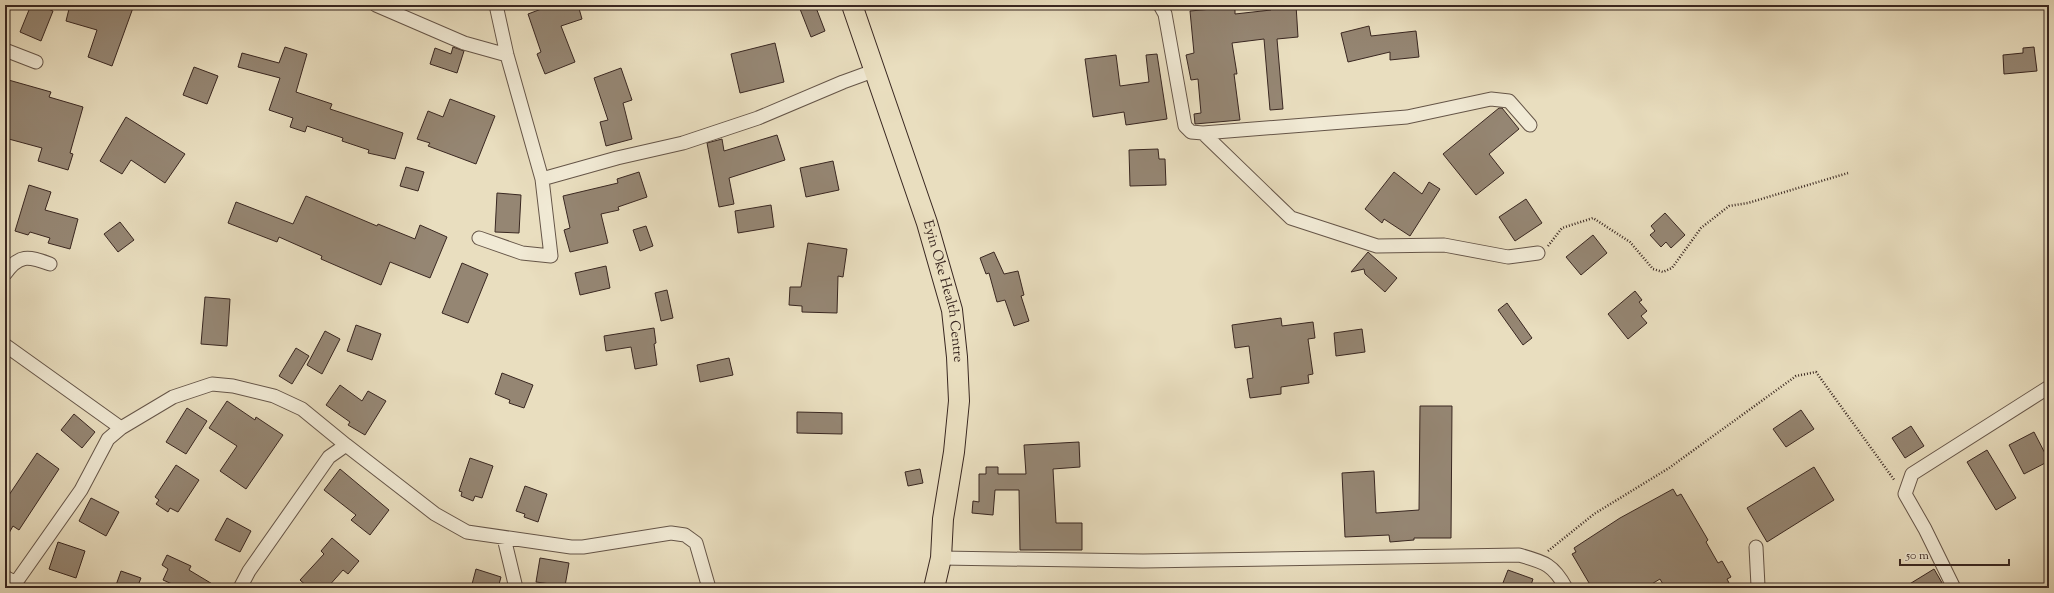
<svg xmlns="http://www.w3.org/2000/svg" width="2054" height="593" viewBox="0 0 2054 593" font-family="'Sorts Mill Goudy',serif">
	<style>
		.building { fill: #958673; stroke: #392721 }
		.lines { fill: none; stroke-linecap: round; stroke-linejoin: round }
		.street-casing { stroke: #655548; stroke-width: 15 }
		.primary-casing { stroke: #392721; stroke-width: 22 }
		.path { stroke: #392721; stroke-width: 2.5; stroke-dasharray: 1 2; stroke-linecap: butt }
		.street { stroke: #f1ead5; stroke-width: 13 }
		.primary { stroke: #e9debf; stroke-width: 20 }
		.labels { text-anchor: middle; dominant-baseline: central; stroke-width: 3.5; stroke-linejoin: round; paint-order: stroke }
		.street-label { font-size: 14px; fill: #392721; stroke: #f1ead5 }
	</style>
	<rect width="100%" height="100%" fill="#e9debf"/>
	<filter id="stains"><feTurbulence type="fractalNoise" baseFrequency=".005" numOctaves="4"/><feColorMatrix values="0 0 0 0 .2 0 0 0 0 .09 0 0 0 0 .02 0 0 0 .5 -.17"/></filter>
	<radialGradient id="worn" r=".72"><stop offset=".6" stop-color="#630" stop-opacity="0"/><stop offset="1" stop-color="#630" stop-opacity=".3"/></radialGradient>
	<!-- building -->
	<path class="building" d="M31,5H38L53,11L41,41L20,32Z
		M70,5H134L112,66L88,57L97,30L66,21Z
		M552,5H578L582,19L561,26L575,62L545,74L537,54L541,52L528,14Z
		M810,5H815L825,31L811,37L800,9Z
		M1271,5H1296L1298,37L1277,39L1283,109L1270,110L1264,39L1232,43L1237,74H1234L1240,120L1195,124L1194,114L1201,113L1198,79L1191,80L1186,55L1194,53L1190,11L1235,7V14L1271,10Z
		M1369,26L1371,36L1416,31L1419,57L1390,60V52L1348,62L1341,33Z
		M775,43L784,82L740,93L731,54Z
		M285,47L307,54L296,92L332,104L330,109L403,133L395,159L368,153L369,150L342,141L343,138L307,126L305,132L290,127L293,118L269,110L280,78L238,67L242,53L279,63Z
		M453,47L464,51L457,73L430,64L435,48L451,54Z
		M2034,47L2037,71L2004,74L2003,55L2023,53V48Z
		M1157,54L1167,119L1126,125L1124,112L1093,117L1085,59L1116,55L1120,86L1149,82L1146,55Z
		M194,67L218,76L207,104L183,95Z
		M621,68L632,100L623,103L632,139L606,146L600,122L608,120L594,78Z
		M5,79L51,92L49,97L83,107L70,153L73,154L68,170L38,161L42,148L5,138Z
		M450,99L495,116L476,164L428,146L430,143L417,139L428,111L443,117Z
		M1499,108H1502L1519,129L1489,154L1504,173L1476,195L1443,154Z
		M126,117L185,154L165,183L131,160L122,174L100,161Z
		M777,135L785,160L729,178L734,204L719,207L707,143L722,139L724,151Z
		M1158,149L1159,159H1165L1166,185L1130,186L1129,150Z
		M833,161L839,190L806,197L800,168Z
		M406,167L424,172L418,191L400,186Z
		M639,172L647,197L618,207L619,210L601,214L608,243L570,252L564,230L570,228L563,196L618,183L617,179Z
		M1394,172L1422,194L1429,182L1440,189L1410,236L1384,219L1382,223L1365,209Z
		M29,185L51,192L45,210L78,219L70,249L48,243L50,238L30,232L28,235L15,231Z
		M497,193L521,195L519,233L495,232Z
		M306,196L377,226L378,224L415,239L420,225L447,237L430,278L390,262L381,285L321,259L322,256L279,237L277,242L228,223L236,202L293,224Z
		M1526,199L1542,223L1515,241L1499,217Z
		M771,205L774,227L738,233L735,211Z
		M1665,213L1685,235L1671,248L1666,242L1661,247L1650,235L1655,231L1651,226Z
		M120,222L134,240L118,252L104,234Z
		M646,226L653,246L640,251L633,230Z
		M1593,235L1607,253L1581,275L1566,257Z
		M808,243L847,249L843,277L838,276L837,313L802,312V306L789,305L790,287H801Z
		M994,252L1004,274L1018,271L1024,295L1021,296L1029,321L1014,326L1005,300L997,302L989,273L986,274L980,258Z
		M1368,252L1397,278L1385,292L1365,274L1364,269L1351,272Z
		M462,263L488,274L468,323L442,313Z
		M606,266L610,288L580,295L575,273Z
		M667,290L673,318L661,321L655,293Z
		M1635,291L1642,300L1639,302L1647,311L1641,316L1647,323L1628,339L1608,314Z
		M205,297L230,299L227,346L201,344Z
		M1507,303L1532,338L1523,345L1498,310Z
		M1281,318L1282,326L1313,322L1315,338L1308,339L1313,374L1308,375L1309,383L1281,387V394L1250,398L1247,379L1253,378L1249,346L1235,348L1232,325Z
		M356,325L381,334L372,360L347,351Z
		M654,328L656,343L654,344L657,365L635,369L631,347L606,351L604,336Z
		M1362,329L1365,352L1336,356L1334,333Z
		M325,331L340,339L322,374L307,365Z
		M296,348L309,356L292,384L279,376Z
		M729,358L733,375L700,382L697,365Z
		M502,373L533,385L524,408L509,403L510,400L495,394Z
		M340,385L362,401L368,391L386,401L365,435L348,425L350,422L326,405Z
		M227,401L255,420L256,417L283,435L246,489L220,471L237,446L209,428Z
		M1420,406H1452L1451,538H1414V540L1390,542L1389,535L1345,537L1342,473L1374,471L1376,513L1419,510Z
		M187,408L207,421L186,454L166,442Z
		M1801,410L1814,429L1786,447L1773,429Z
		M797,412L842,413V434L797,433Z
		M74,414L95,432L82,448L61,430Z
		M1911,426L1924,446L1905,458L1892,438Z
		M2034,432L2049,461L2024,474L2009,445Z
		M1079,442L1080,467L1053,469L1056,523H1082V550H1020L1019,490H995L993,515L972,513L973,501L979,502V474H986V467H998V474H1026L1024,445Z
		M1987,450L2016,498L1996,510L1967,462Z
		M37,453L59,469L19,530L13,526L5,540V501Z
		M470,458L493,466L482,498L475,496L473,501L461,496L462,492L459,491Z
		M176,465L199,480L178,512L170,508L168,512L156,504L159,500L155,497Z
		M1814,467L1834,500L1767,542L1747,508Z
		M340,469L389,510L370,535L351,520L356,515L324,490Z
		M920,469L923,483L908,486L905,472Z
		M525,486L547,494L538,522L524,517L525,514L516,511Z
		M1673,489L1677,496L1681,494L1708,540L1706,542L1718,563L1722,561L1731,577L1727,579L1729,583L1720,588H1665L1660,579L1645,588H1592L1572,554L1576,552L1574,548L1620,518Z
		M91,498L119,512L106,536L79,521Z
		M227,518L251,531L240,552L215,540Z
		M332,538L359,561L348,574L343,570L327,588H309L300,580L324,554L321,551Z
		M58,542L85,551L76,578L49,569Z
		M167,555L191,566L189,570L219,588H181L163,580L168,569L162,565Z
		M540,558L569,563L565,586L536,582Z
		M476,569L501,577L498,588H471Z
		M1934,569L1945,588H1903Z
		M1508,570L1533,579L1530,588H1501Z
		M121,571L141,578L137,588H115Z"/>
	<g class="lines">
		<!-- street casing -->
		<g class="street-casing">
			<path id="street" d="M376,5L464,43L507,55
				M1160,5L1165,14L1185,126L1191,132L1203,133L1291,218L1377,246L1444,245L1508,257L1538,253
				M5,50L36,62
				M1203,133L1407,117L1491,99L1509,101L1530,125
				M542,179L617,158L683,143L758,118L843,82L876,70
				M479,238L522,253L551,256L542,179L507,55L496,5
				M5,274C19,254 28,256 50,264
				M5,345L121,428
				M504,538L516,588
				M1756,547L1758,586L1760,588
				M941,558L1143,561L1519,555C1544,562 1553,564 1566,588
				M5,577L16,583
				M12,588L81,490L108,439L121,428L173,397L212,384L233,386L274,396L302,409L346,445
				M240,588L249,571L329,457L346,445L435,514L467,532L571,547H583L671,533L685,535L696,543L709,588
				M1954,588L1925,529L1905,494L1912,474L2049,387"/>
		</g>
		<!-- primary casing -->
		<g class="primary-casing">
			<g id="primary">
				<path id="s1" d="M852,5L927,223L952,310L957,357L959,401L954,452L943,519L941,558L934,588"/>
			</g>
		</g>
		<!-- path -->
		<path class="path" d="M1548,246L1562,228L1593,218L1630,242L1653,269L1663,272L1672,268L1701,228L1729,206L1748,203L1848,173
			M1548,551L1594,514L1669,468L1796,376L1816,372L1895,481"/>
		<!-- street -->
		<use href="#street" class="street"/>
		<!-- primary -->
		<use href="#primary" class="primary"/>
	</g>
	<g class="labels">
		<!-- street labels -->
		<g class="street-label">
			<text stroke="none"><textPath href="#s1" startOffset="301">Eyin Oke Health Centre</textPath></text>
		</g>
	</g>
	<!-- margin -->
	<rect width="2054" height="593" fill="none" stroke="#e9debf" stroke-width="20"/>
	<rect x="6" y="6" width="2042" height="581" fill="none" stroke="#392721" stroke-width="2"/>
	<rect x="10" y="10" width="2034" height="573" fill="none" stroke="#392721"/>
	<!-- scale -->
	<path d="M1900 559v6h109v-6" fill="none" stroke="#392721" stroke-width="2"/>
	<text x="1906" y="559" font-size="12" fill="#392721" stroke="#f1ead5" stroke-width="3" paint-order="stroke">50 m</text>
	<rect width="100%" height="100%" filter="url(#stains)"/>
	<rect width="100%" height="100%" fill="url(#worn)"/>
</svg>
